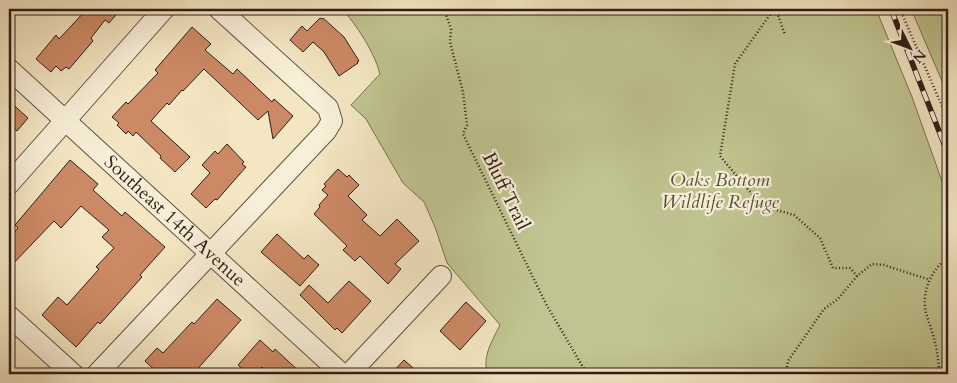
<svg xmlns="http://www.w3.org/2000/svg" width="957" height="383" viewBox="0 0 957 383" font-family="Cardo,serif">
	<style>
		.green { fill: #c0c490; stroke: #777154 }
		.building { fill: #cc8965; stroke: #2e1e17 }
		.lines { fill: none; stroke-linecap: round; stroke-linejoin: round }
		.minor-casing { stroke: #605042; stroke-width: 22 }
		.path { stroke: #2e1e17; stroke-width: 2.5; stroke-dasharray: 1 2.5; stroke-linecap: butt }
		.minor { stroke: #f8efd8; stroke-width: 20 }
		.rail-casing { stroke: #2e1e17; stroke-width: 5.5 }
		.rail { stroke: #f8efd8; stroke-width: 4; stroke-dasharray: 11; stroke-linecap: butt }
		.labels { text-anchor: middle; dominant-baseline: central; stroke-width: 4.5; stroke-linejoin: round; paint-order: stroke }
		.park-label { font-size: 19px; font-style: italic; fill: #5a503b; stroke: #f8efd8 }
		.street-label { font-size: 19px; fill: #2e1e17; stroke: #f8efd8 }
	</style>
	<rect width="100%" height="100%" fill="#f4e6c3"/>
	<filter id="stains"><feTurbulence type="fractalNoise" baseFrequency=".004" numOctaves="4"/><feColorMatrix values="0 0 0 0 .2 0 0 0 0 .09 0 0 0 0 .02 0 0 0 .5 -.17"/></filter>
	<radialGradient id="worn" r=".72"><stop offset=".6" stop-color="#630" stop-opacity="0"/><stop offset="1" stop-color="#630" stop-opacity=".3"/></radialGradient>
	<!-- green -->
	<path class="green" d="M342,9H876L912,97L948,198V374H488C481,358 493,339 500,325L447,263L435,227L424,202L403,183L366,119L351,105L380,74C375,53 356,24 342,9Z
		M911,9H948V95Z"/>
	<!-- building -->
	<path class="building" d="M87,9H121L109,23L105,20L91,38L93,41L69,69L66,67L61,71L56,66L51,72L36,59L56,35L59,39Z
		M320,18L322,19L323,18L344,37L359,61L357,62L358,63L339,76L324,52L313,42L303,52L290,40L302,26L307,31Z
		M192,27L211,44L205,50L233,74L237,69L272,102L274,99L293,116L273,139L268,111L258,120L204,69L183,91L182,90L169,105L167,103L151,121L190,157L175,172L160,158L161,156L136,132L133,136L128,131L126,134L117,125L119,123L112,117L126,102L128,104L158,73L155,70Z
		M9,101L28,118L17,131L9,124Z
		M227,144L244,162L242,164L246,167L217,200L215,199L206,208L191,194L210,173L202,165L215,151L218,154Z
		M70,160L98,184L93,190L122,216L125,212L165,247L140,275L142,277L100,324L98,322L76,347L42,315L58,297L67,305L99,269L96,267L114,248L102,237L109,230L81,206L61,228L54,221L9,268V238L18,228L15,225Z
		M338,169L347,177L349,175L359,185L348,196L367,215L362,220L380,236L397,219L419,241L395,264L401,269L388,284L360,256L355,261L343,250L347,246L314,214L320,207L319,205L328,195L322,190L326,186L324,184Z
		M277,234L304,259L308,255L319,265L300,286L261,252Z
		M349,281L371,301L342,333L337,328L335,330L300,295L309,285L328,303Z
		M217,299L241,320L193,374H159L145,361L157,348L163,353L192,322L194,324Z
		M466,302L486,321L460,350L440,331Z
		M260,340L273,352L275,349L302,374H269L262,367L255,374H248L238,365Z
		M404,360L420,374H391Z"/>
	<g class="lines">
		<!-- minor casing -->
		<g class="minor-casing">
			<g id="minor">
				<path id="s1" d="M9,69L342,374"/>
				<path d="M9,184L164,9"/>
				<path d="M9,316L73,374"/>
				<path d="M97,374L326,131L332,121L328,108L219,9"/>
				<path d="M349,374L441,276"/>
			</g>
		</g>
		<!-- path -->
		<path class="path" d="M444,9L451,29L450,42L463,92L467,125L463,134L546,304L587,374
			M774,9L735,64L720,156L762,206L794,215L820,238L833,268H850L857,276
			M776,9L785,35
			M900,9L948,120
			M786,374L788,361L824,309L838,299L857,276L872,264L884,265L930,280
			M940,374C938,364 938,353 935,343C933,333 929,323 926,313C921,293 931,269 948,258"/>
		<!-- minor -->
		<use href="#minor" class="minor"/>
		<!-- rail casing -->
		<g class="rail-casing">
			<path id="rail" d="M891,9L948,154"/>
		</g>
		<!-- rail -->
		<use href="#rail" class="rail"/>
	</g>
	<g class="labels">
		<!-- park labels -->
		<g class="park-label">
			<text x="720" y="180">Oaks Bottom<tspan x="720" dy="22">Wildlife Refuge</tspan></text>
		</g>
		<!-- street labels -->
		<g class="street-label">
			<text transform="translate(506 191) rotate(64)">Bluff Trail</text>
			<text stroke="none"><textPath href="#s1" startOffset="225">Southeast 14th Avenue</textPath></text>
		</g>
	</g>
	<!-- margin -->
	<rect width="957" height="383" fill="none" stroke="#f4e6c3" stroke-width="30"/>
	<rect x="10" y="10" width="937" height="363" fill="none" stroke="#2e1e17" stroke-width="2.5"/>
	<rect x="15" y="15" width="927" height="353" fill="none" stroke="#2e1e17"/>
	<!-- north arrow -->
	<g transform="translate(910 48) rotate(132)" stroke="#f8efd8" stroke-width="4" paint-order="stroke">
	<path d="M0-4L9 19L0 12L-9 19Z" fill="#2e1e17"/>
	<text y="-8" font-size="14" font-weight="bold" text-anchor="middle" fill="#2e1e17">N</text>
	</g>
	<rect width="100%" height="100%" filter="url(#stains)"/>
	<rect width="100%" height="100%" fill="url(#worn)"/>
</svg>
